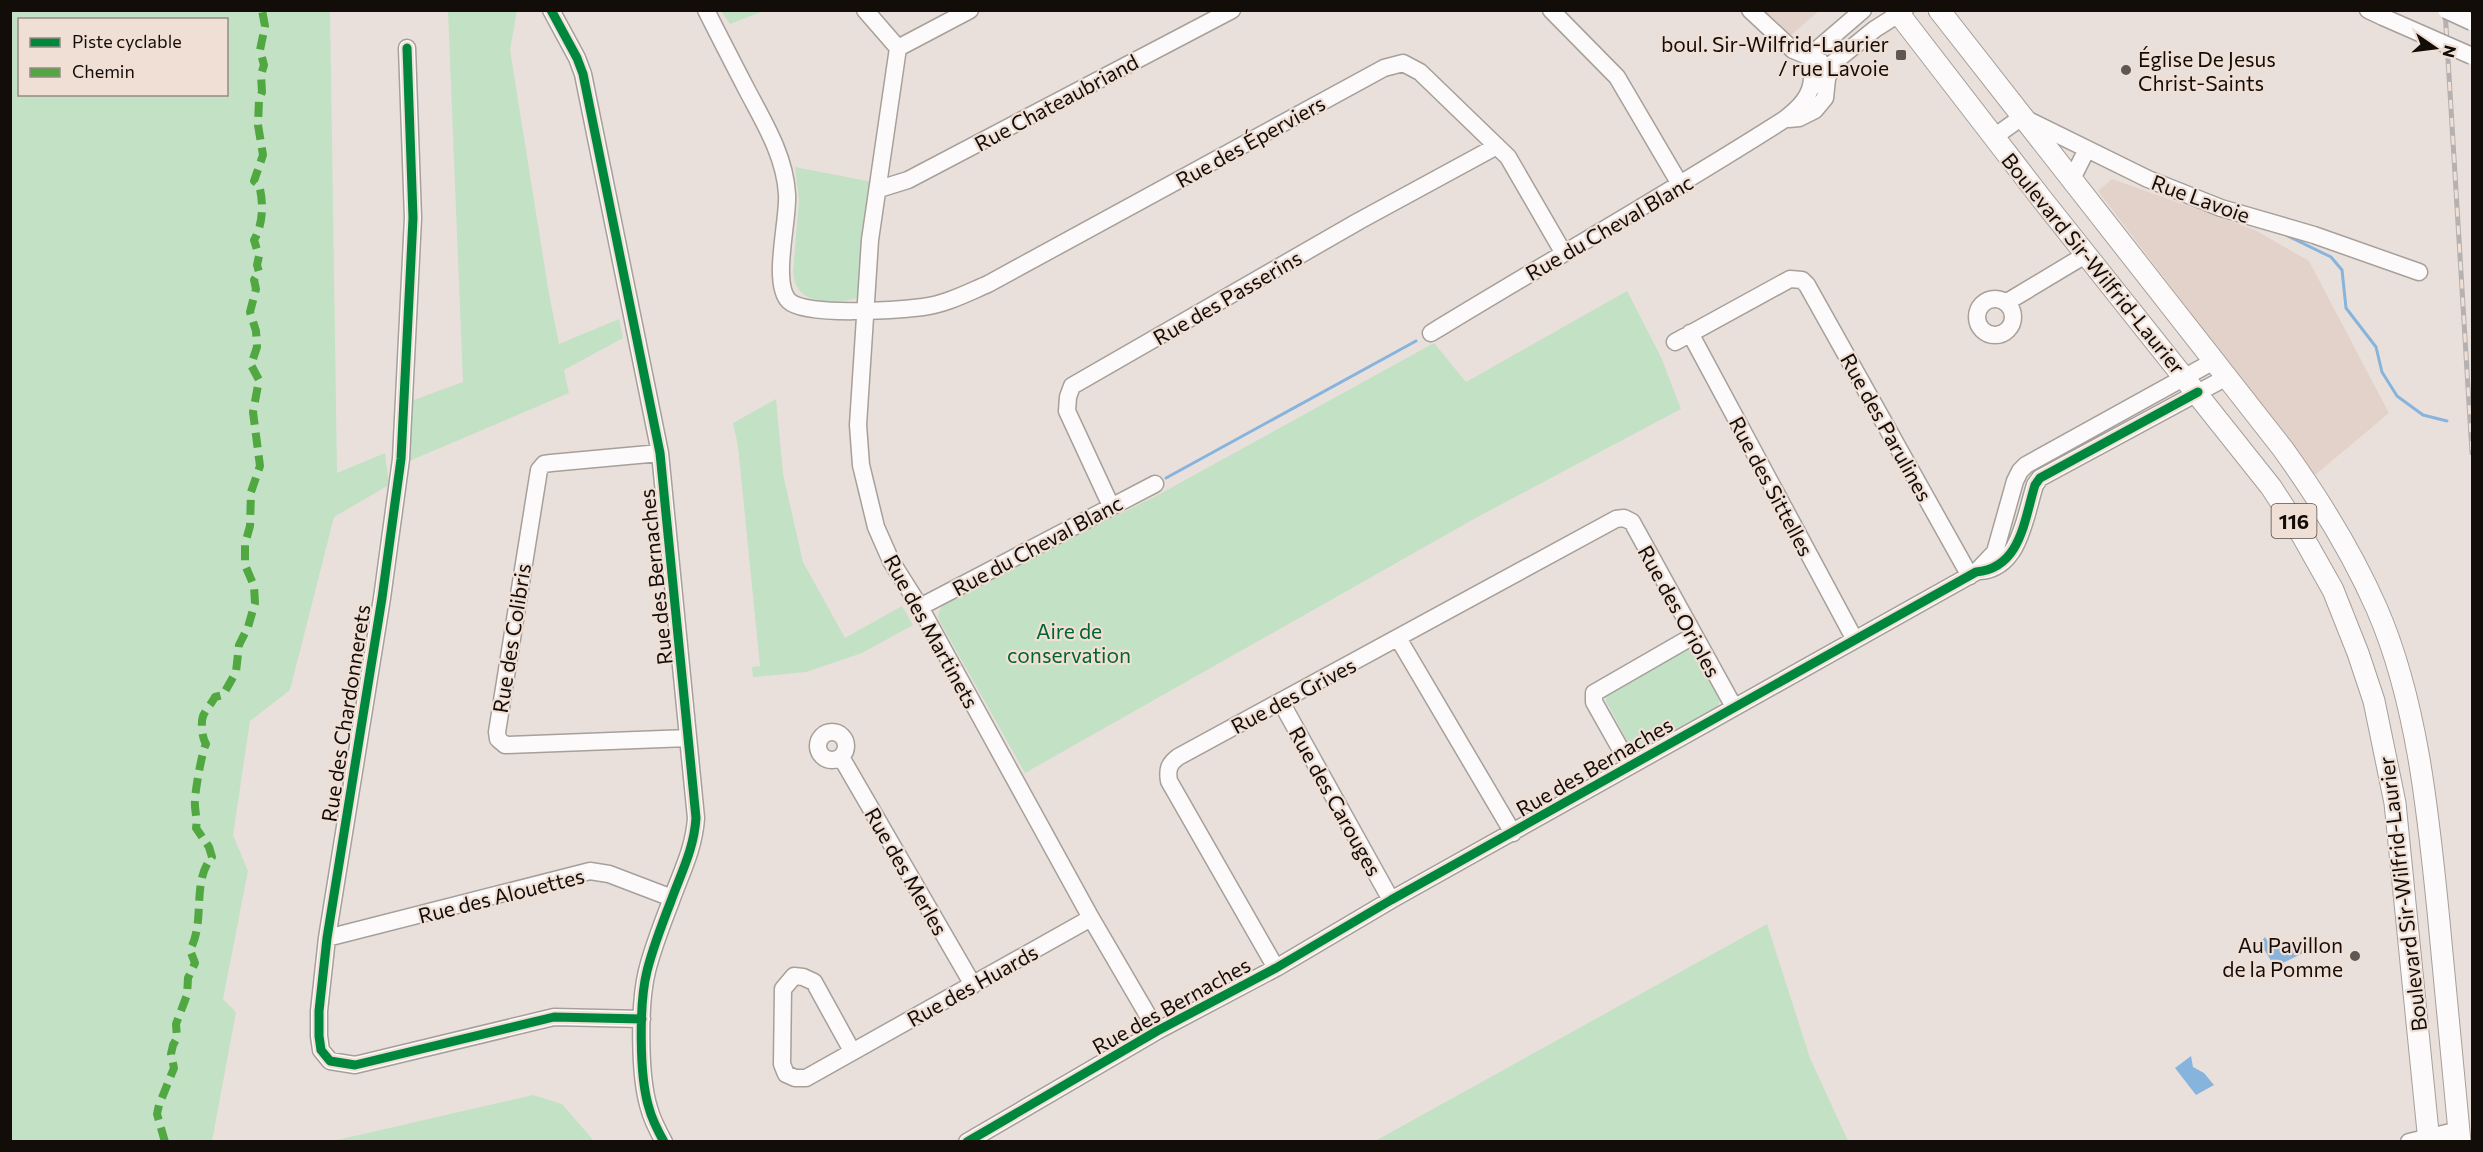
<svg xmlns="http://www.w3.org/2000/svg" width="2483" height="1152" viewBox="0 0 2483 1152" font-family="Commissioner,sans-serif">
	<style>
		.built { fill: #e3d2c9 }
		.green { fill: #c2e1c5; fill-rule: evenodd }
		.water { fill: #87b4dd }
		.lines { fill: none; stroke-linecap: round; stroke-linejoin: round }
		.stream { stroke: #87b4dd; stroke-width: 3 }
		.minor-casing { stroke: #a69f9a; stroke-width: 19 }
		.major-casing { stroke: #a69f9a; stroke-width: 23 }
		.minor { stroke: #fcfafa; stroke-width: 16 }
		.major { stroke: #fcfafa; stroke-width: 21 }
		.rail-casing { stroke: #b4b1b0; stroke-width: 5 }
		.rail { stroke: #f0dfd5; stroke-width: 3; stroke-dasharray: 9; stroke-linecap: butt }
		.minor-bridge-casing { stroke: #a69f9a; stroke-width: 19; stroke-linecap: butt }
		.minor-bridge { stroke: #fcfafa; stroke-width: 16 }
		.quiet { stroke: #51a841; stroke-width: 8; stroke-dasharray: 15 8; stroke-linecap: butt }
		.cycleway-casing { stroke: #f0dfd5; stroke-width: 13 }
		.cycleway { stroke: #00873e; stroke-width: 9 }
		.poi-dot { fill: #5e5753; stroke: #f0dfd5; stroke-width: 2 }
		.labels { text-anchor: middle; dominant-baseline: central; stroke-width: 4.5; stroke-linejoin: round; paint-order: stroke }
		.shield { fill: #f0dfd5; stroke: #554c47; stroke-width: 1.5 }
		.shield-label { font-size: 20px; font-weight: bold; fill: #130d0a }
		.poi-label { font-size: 21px; fill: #130d0a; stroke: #f0dfd5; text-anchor: end }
		.street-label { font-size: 21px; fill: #130d0a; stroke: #f0dfd5 }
		.park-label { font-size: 21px; fill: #006533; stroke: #f0dfd5 }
	</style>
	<rect width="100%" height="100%" fill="#eae0db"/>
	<!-- built -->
	<path class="built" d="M1750,11H1819L1783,42Z
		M2112,179L2255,230L2309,261L2389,413L2315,475L2098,191Z"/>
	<!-- green -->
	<path class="green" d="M10,11H330L337,473L385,453L389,485L334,517L290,690L250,721L233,835L248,871L223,999L236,1012L212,1141H11ZM20,20H226V94H20Z
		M448,11H517L510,50L549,294L559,344L619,319L623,338L564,370L569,393L407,462L411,401L463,382Z
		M721,11H764L730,24Z
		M795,167L872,182L861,294L857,298C842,303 810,304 800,291C795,285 794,279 793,272L799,200Z
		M1627,291L1661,357L1681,409L1481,515L1025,773L939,620L938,615L943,603L1003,573L1086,526L1120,514L1158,495L1434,343L1466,382Z
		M776,399L783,474L803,562L845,638L902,606L913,625L862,653L806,672L753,677L752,667L760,666L738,446L733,423Z
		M1687,648L1696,653L1720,700L1717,708L1638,753L1633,752L1606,701L1605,694Z
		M1767,924L1810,1058L1848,1141H1375Z
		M533,1095L562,1104L594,1141H333Z"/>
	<!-- water -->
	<path class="water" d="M2265,937L2273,949L2301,947L2305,952L2275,967L2260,943Z
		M2191,1056L2193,1067L2204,1073L2214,1085L2196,1095L2175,1068Z"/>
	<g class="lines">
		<!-- stream -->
		<path class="stream" d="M2286,235L2331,257L2342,270L2346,308L2376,347L2382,372L2397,396L2423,415L2447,421
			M1166,478L1416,341"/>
		<!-- minor casing -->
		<g class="minor-casing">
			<path id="minor" d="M551,10L577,58L583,74L660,453L696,818C694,849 681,873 671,901C662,924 653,947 647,971C639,1003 639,1076 649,1108C652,1120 658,1131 664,1142
				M706,10C720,38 734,65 748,92C765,124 785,157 787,194C789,219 771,283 789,301C805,317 899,310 923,307C946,304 967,293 988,284L1384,68L1403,63L1420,72L1508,157L1563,252
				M865,10L898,48
				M1551,10L1617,77L1681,186
				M1750,10L1793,50L1820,61
				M2368,10L2383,17
				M407,48L413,218L401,459L382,598L327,938L319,1011V1036L321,1050L330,1061L355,1065L554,1017L642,1019
				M898,48L870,240L858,425L861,465L876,527L891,561L920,607L1091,918L1157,1031
				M898,48L970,10
				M1789,119L1799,118L1815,110L1825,98L1827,79L1833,63L1875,29L1905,10
				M1994,137L2022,117L2148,179L2221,208L2314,235L2419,272
				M2071,181L2087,149
				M879,189L908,180L1232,10
				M1977 317a18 18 0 1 1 36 0a18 18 0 1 1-36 0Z
				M2007,302L2087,254
				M1431,333C1549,261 1669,193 1785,119C1799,108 1812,96 1812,77C1812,68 1810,61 1813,53L1863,10
				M1690,333L1855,640
				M1675,342L1790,279L1802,280L1807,285L1970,576
				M660,453L551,463L544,464L539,470L497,732L498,739L505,745L688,738
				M1111,506L1067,411L1068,397L1072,386L1359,221L1497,146
				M1980,571C2020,568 2025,516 2035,485L2040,478L2227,377
				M920,607L1155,484
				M1398,638L1513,833
				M1281,702L1391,900
				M818 746a14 14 0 1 1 28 0a14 14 0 1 1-28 0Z
				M841,757L973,985
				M1630,766L1594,702V693L1693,636
				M327,938L590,871L609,874L672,898
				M1276,968L1169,781C1167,769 1169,764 1178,757L1616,519L1624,518L1632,522L1734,707
				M852,1051L814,982L803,977L794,976L783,989L782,1064L786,1074L795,1078H806L1091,918
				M967,1142L1157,1031L1276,968L1391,900L1976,572L1995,552L2015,481L2020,471L2026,465L2214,361
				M2409,1142L2459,1130"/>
		</g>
		<!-- major casing -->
		<g class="major-casing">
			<path id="major" d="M1896,10L2041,198L2271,487L2302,535L2333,590L2358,653L2374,701L2395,803L2429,1142
				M1939,10L2283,449C2319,499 2352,552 2377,609C2417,701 2428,812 2438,911C2445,988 2452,1065 2460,1142"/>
		</g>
		<!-- minor -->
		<use href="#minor" class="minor"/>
		<!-- major -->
		<use href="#major" class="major"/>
		<!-- rail casing -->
		<g class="rail-casing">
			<path id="rail" d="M2445,10L2472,453"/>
		</g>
		<!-- rail -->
		<use href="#rail" class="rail"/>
		<!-- minor-bridge casing -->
		<g class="minor-bridge-casing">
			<path id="minor-bridge" d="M2446,10L2472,22
				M2383,17L2472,56"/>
		</g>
		<!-- minor-bridge -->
		<use href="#minor-bridge" class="minor-bridge"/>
		<!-- quiet -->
		<path class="quiet" d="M165,1142L157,1114L159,1105L174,1068L171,1054L173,1045L177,1038L176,1024L187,995L188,978L195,963L190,950C206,921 191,882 212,857L209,847L196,828C198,818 194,810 195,800C195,792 202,751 206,744C202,738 200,721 204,714C207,708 212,703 215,697L223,695L236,672L239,645L248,627L255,603L254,586L245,565V544L250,526L251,492L260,466L253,412L259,380L251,365L257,347L256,331L250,312L256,289L254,280L259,272L257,265L259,256L254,240C263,225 264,203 259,185L254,181L263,155L258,125L259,100L262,92L261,75L264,65L260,50L265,26L262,10"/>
		<!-- cycleway casing -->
		<g class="cycleway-casing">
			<path id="cycleway" d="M551,10L577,58L583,74L660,453L696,818C694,849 681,873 671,901C662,924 653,947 647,971C639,1003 639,1076 649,1108C652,1120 658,1131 664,1142
				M407,48L413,218L401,459L382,598L327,938L319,1011V1036L321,1050L330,1061L355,1065L554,1017L642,1019
				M967,1142L1157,1031L1276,968L1391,900L1976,572C2021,568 2024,520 2035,485L2040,478L2198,392"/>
		</g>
		<!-- cycleway -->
		<use href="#cycleway" class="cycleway"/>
	</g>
	<!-- markers -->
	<g class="poi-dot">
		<rect x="1895" y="49" width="12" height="12" rx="3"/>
		<circle cx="2126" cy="70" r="6"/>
		<circle cx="2355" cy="956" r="6"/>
	</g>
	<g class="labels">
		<!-- shield labels -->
		<rect class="shield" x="2271.5" y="504" width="45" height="34" rx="4.5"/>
		<g class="shield-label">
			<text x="2294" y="521">116</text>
		</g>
		<!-- poi labels -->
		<g class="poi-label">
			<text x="1889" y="43">boul. Sir-Wilfrid-Laurier<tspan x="1889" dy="24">/ rue Lavoie</tspan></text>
			<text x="2138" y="58" text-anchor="start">Église De Jesus<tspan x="2138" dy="24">Christ-Saints</tspan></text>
			<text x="2343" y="944">Au Pavillon<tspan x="2343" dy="24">de la Pomme</tspan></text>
		</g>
		<!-- street labels -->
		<g class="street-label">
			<text transform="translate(1056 102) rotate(-28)">Rue Chateaubriand</text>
			<text transform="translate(1250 141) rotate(-29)">Rue des Éperviers</text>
			<text transform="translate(2201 198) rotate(20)">Rue Lavoie</text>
			<text transform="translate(1609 227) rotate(-30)">Rue du Cheval Blanc</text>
			<text transform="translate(2094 263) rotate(51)">Boulevard Sir-Wilfrid-Laurier</text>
			<text transform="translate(1227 297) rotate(-30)">Rue des Passerins</text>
			<text transform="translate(1887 427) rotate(61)">Rue des Parulines</text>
			<text transform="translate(1772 486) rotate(62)">Rue des Sittelles</text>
			<text transform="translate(1037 545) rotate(-28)">Rue du Cheval Blanc</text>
			<text transform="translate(655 577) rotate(-96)">Rue des Bernaches</text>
			<text transform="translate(1680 611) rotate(61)">Rue des Orioles</text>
			<text transform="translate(932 631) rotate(61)">Rue des Martinets</text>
			<text transform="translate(511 638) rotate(-81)">Rue des Colibris</text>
			<text transform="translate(1293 695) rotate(-28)">Rue des Grives</text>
			<text transform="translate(345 713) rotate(-81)">Rue des Chardonnerets</text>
			<text transform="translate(1594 766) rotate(-30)">Rue des Bernaches</text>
			<text transform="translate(1336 801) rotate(61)">Rue des Carouges</text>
			<text transform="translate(907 871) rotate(60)">Rue des Merles</text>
			<text transform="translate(2402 894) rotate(-97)">Boulevard Sir-Wilfrid-Laurier</text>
			<text transform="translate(501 895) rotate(-14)">Rue des Alouettes</text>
			<text transform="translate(972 985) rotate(-29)">Rue des Huards</text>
			<text transform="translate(1171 1005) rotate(-29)">Rue des Bernaches</text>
		</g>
		<!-- park labels -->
		<g class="park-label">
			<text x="1069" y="630">Aire de<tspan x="1069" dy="24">conservation</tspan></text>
		</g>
	</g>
	<!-- border -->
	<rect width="2483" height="1152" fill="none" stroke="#130d0a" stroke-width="24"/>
	<!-- legend -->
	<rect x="18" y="18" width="210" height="78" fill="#f0dfd5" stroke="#988b84" stroke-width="1.5"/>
	<rect x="30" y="38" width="30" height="9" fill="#00873e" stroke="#988b84" stroke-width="1.5"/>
	<text x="72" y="48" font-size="18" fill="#130d0a">Piste cyclable</text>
	<rect x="30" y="68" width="30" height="9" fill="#51a841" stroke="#988b84" stroke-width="1.5"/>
	<text x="72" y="78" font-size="18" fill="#130d0a">Chemin</text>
	<!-- north arrow -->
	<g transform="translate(2435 48) rotate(104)" stroke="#f0dfd5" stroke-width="4.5" paint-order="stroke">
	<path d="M0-4.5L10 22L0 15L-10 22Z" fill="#130d0a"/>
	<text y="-9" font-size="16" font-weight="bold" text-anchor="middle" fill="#130d0a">N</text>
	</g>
</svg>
